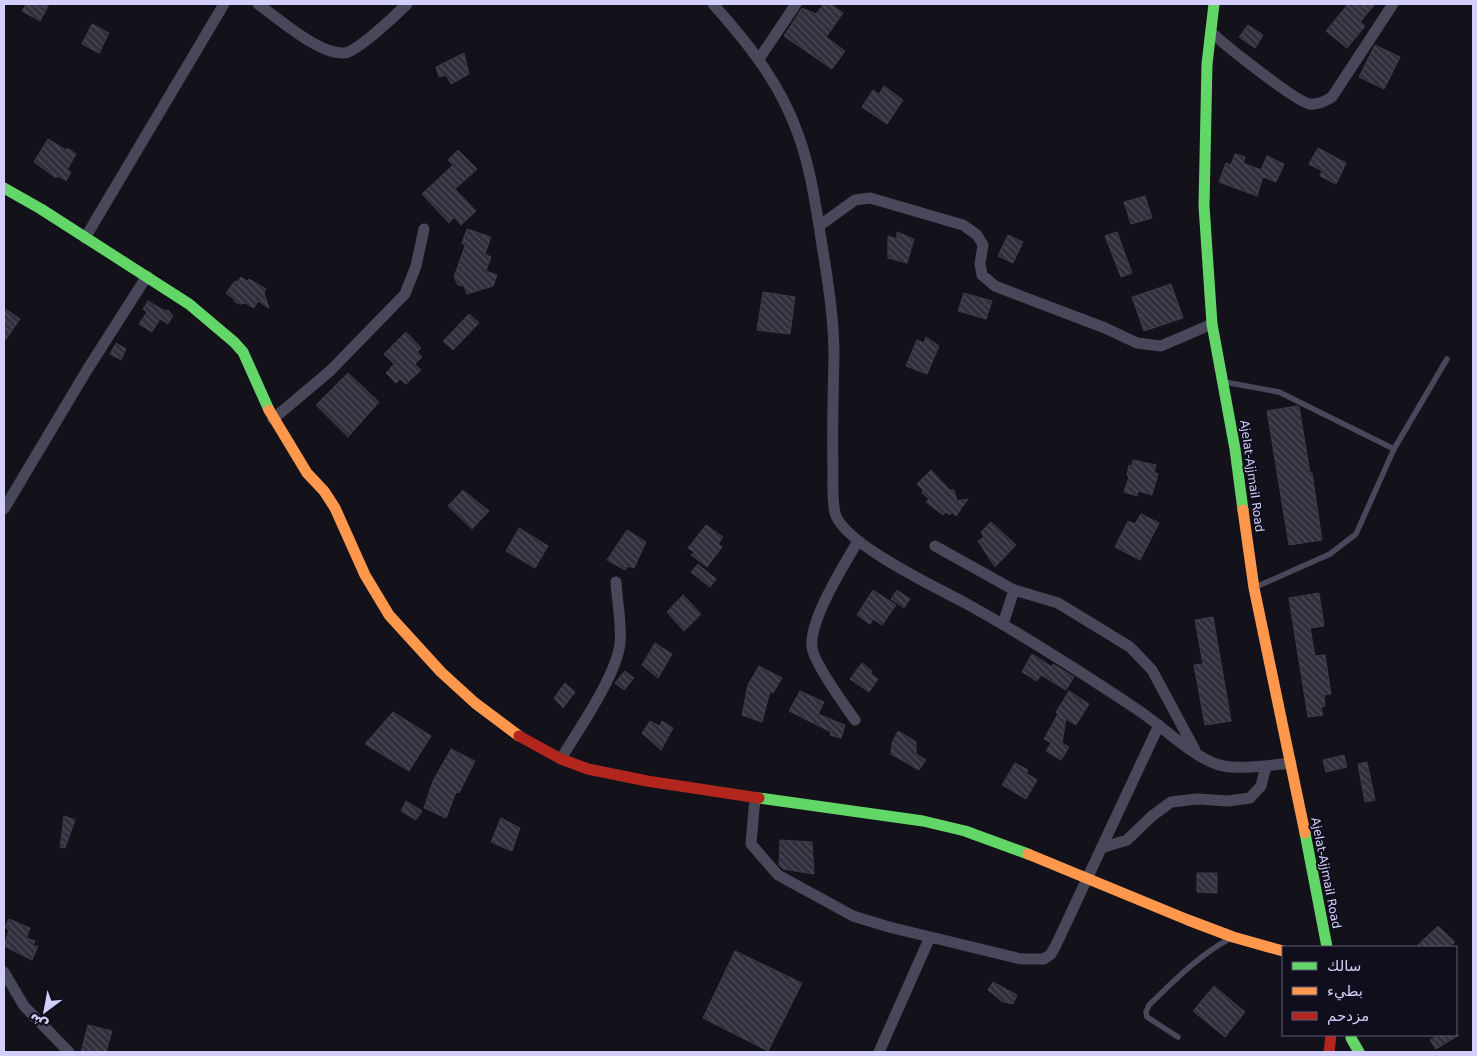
<svg xmlns="http://www.w3.org/2000/svg" width="1477" height="1056" viewBox="0 0 1477 1056" font-family="'DejaVu Sans','Noto Sans Arabic',sans-serif">
	<style>
		.building { fill: url(#building-back-hatch); stroke: #3e3c4d }
		.lines { fill: none; stroke-linecap: round; stroke-linejoin: round }
		.lane { stroke: #48485a; stroke-width: 5.5 }
		.street { stroke: #48485a; stroke-width: 11 }
		.fast { stroke: #63d668; stroke-width: 11 }
		.slow { stroke: #ff974d; stroke-width: 11 }
		.jam { stroke: #b3261e; stroke-width: 11 }
		.labels { text-anchor: middle; dominant-baseline: central; stroke-width: 4; stroke-linejoin: round; paint-order: stroke }
		.street-label { font-size: 12px; fill: #d2cffa; stroke: #100e1d }
	</style>
	<defs>
		<pattern id="building-back-hatch" width="6" height="6" patternUnits="userSpaceOnUse" patternTransform="scale(1.25)"><rect width="6" height="6" fill="#312f3c"/><path d="M-1 5l2 2M0 0l6 6M5-1l2 2" fill="none" stroke="#4e4c59"/></pattern>
	</defs>
	<rect width="100%" height="100%" fill="#13121a"/>
	<!-- building -->
	<path class="building" d="M26,4H49L40,21L22,11Z
		M824,4H831L843,13L826,37L845,51L832,69L784,36L802,8L816,14Z
		M1348,4H1375L1360,22L1365,26L1347,48L1326,31Z
		M92,24L109,33L99,53L82,44Z
		M1248,25L1263,35L1255,48L1239,37Z
		M1375,45L1400,57L1384,89L1359,77Z
		M464,53L469,74L451,84L446,75L439,77L436,67Z
		M884,86L903,100L887,124L862,107L873,90L879,94Z
		M48,139L66,150L67,148L76,154L67,170L71,172L66,181L58,176L56,178L34,162Z
		M1318,148L1346,163L1336,184L1320,176L1322,171L1309,164Z
		M458,150L477,169L455,189L476,211L461,225L454,217L449,223L422,194L453,165L448,160Z
		M1235,154L1245,157L1243,163L1261,170L1267,156L1284,164L1276,182L1263,177L1257,196L1219,182L1226,163L1231,165Z
		M1145,196L1152,218L1131,224L1124,202Z
		M467,229L491,237L485,254L491,257L486,271L497,275L493,286L467,294L464,286L458,285L454,277L465,246L462,243Z
		M897,232L914,239L907,263L888,258V236L897,239Z
		M1117,232L1132,273L1121,277L1105,236Z
		M1008,235L1023,242L1013,263L998,256Z
		M241,277L247,281L249,279L266,289L264,293L269,308L258,301L254,308L245,303L240,304L235,302L234,299L226,293L235,281L237,282Z
		M1171,284L1183,318L1144,331L1132,297Z
		M763,292L795,297L790,334L757,330Z
		M964,293L992,301L986,319L958,311Z
		M148,301L165,311L168,310L173,316L168,324L160,319L152,332L139,324L147,312L143,309Z
		M4,308L20,319L4,342Z
		M469,314L479,323L453,350L443,341Z
		M406,332L421,348L417,352L422,357L415,364L421,370L406,384L400,379L396,383L386,373L394,364L384,354Z
		M926,337L939,346L927,374L906,366L917,340L924,343Z
		M116,343L126,349L121,360L110,354Z
		M348,373L379,402L348,437L316,405Z
		M1297,406L1299,407L1310,473H1312L1322,540L1289,545L1267,411Z
		M1133,460L1156,465L1154,472L1158,474L1152,495L1138,491L1137,496L1124,492L1129,477L1127,475L1129,465L1132,466Z
		M931,470L950,490H954L957,501L968,499L956,516L952,512L950,515L946,512L943,515L926,502L929,499L922,493L923,490L917,484Z
		M463,490L489,511L472,529L448,506Z
		M1141,514L1159,523L1140,560L1115,547L1128,521L1135,524Z
		M991,522L1016,545L995,567L978,541L984,537L981,532Z
		M706,525L723,537L718,544L722,547L707,567L691,555L694,552L688,548Z
		M519,528L548,546L535,568L506,551Z
		M627,530L646,542L634,568L628,566L625,570L607,560Z
		M698,564L716,579L710,587L691,572Z
		M873,590L896,605L882,625L873,619L870,624L857,615Z
		M897,590L910,599L904,608L891,599Z
		M1319,593L1324,626L1310,628L1315,656L1325,655L1331,694L1324,695L1325,706L1321,707L1323,715L1308,717L1289,598Z
		M683,595L701,614L684,631L667,612Z
		M1213,617L1231,721L1205,725L1194,665L1203,664L1195,620Z
		M655,643L672,654L658,678L642,665Z
		M1032,654L1052,667L1053,664L1074,677L1066,690L1041,675L1037,681L1022,672Z
		M862,663L872,671L871,674L878,679L869,692L850,679Z
		M759,666L782,678L773,693L770,691L762,722L742,715L748,685Z
		M625,671L634,678L624,690L615,683Z
		M565,683L575,692L563,708L554,698Z
		M800,691L824,702L818,714L845,725L841,738L830,735L831,732L789,711Z
		M1069,691L1089,704L1076,725L1066,719L1062,743L1069,747L1061,760L1046,751L1051,743L1044,739L1058,714L1056,712Z
		M393,712L431,736L409,771L365,744Z
		M650,721L660,726L662,721L673,728L661,750L642,733Z
		M898,731L916,742V754L926,760L919,770L891,754L892,743Z
		M451,749L475,761L459,793L456,792L446,818L424,808L433,781Z
		M1344,755L1347,767L1326,772L1323,760Z
		M1367,762L1375,800L1365,802L1358,764Z
		M1015,763L1028,770L1026,773L1037,780L1026,799L1002,785Z
		M406,801L422,811L416,820L401,811Z
		M64,816L75,820L65,848L60,847Z
		M501,818L520,828L512,851L491,842Z
		M780,840L812,842L814,874L783,869L779,865Z
		M1197,873H1217V893L1197,892Z
		M9,919L30,928L26,938L35,941L33,946H38L32,960L4,946L9,930L5,927Z
		M1438,926L1455,942L1449,947H1416Z
		M735,951L802,983L768,1051L703,1018Z
		M993,982L1017,995L1013,1004L1003,1002L988,990Z
		M1214,986L1245,1012L1225,1037L1193,1011Z
		M88,1025L112,1031L106,1052H81Z
		M1438,1035H1459L1436,1049L1430,1040Z"/>
	<g class="lines">
		<!-- lane -->
		<path class="lane" d="M1225,382L1279,392L1394,449
			M1258,586L1330,554L1356,534L1394,449L1447,359
			M1178,1037L1147,1017L1146,1012L1149,1005C1174,981 1198,956 1229,939"/>
		<!-- street -->
		<path class="street" d="M258,4C279,19 318,54 344,53C356,53 397,14 407,4
			M713,4C748,43 780,83 798,134C811,169 816,208 822,245C828,282 834,319 834,357C833,395 832,432 833,470C833,484 832,500 835,513C843,544 938,588 967,604C1027,637 1084,674 1141,712C1164,728 1191,755 1216,764C1234,771 1272,765 1291,763
			M1211,32C1225,45 1296,102 1310,104C1318,105 1325,101 1332,97L1393,4
			M759,59L796,4
			M819,226L855,200L870,198L963,225L977,235L983,245L980,264L982,275L995,286L1105,328L1137,343L1161,346L1212,324
			M85,238L224,4
			M273,419L330,371L405,294L416,266L424,229
			M4,509L87,370L147,276
			M935,546L1014,590L1058,603L1130,647L1152,670L1195,750
			M1003,624L1014,590
			M855,720C845,706 813,662 812,647C809,620 844,565 858,541
			M561,759C578,730 617,675 620,643C622,627 617,600 616,582
			M755,798L751,844L778,875L853,916L889,927L1021,959H1044L1051,954L1056,945L1159,725
			M1101,848L1127,840L1152,816L1171,802L1197,799L1228,801L1250,798L1261,786L1266,766
			M4,972L24,1006L69,1052
			M879,1052L930,937"/>
		<!-- fast -->
		<path class="fast" d="M1214,4L1207,64L1204,206L1212,324L1235,449L1243,510
			M4,188L41,209L189,304L234,342L243,352L269,410
			M759,798L923,821L965,831L1028,854
			M1305,833L1327,947
			M1351,1038L1359,1052"/>
		<!-- slow -->
		<path class="slow" d="M269,410L307,473L324,491L335,508L365,575L389,615L441,672L475,703L519,736
			M1243,510L1254,588L1305,833
			M1028,854L1188,920L1233,937L1283,951"/>
		<!-- jam -->
		<path class="jam" d="M519,736L561,759L588,769L647,781L759,798
			M1329,1052L1331,1035"/>
	</g>
	<g class="labels">
		<!-- street labels -->
		<g class="street-label">
			<text transform="translate(1252 476) rotate(82)">Ajelat-Ajjmail Road</text>
			<text transform="translate(1326 873) rotate(79)">Ajelat-Ajjmail Road</text>
		</g>
	</g>
	<!-- border -->
	<rect width="1477" height="1056" fill="none" stroke="#d2cffa" stroke-width="10"/>
	<!-- legend -->
	<rect x="1282" y="946" width="175" height="90" fill="#100e1d" stroke="#5e5b75"/>
	<rect x="1292" y="962" width="25" height="8" fill="#63d668" stroke="#5e5b75"/>
	<text x="1327" y="971" font-size="15" fill="#d2cffa">سالك</text>
	<rect x="1292" y="987" width="25" height="8" fill="#ff974d" stroke="#5e5b75"/>
	<text x="1327" y="996" font-size="15" fill="#d2cffa">بطيء</text>
	<rect x="1292" y="1012" width="25" height="8" fill="#b3261e" stroke="#5e5b75"/>
	<text x="1327" y="1021" font-size="15" fill="#d2cffa">مزدحم</text>
	<!-- north arrow -->
	<g transform="translate(45 1011) rotate(212)" stroke="#100e1d" stroke-width="4" paint-order="stroke">
	<path d="M0-4L9 19L0 12L-9 19Z" fill="#d2cffa"/>
	<text y="-8" font-size="14" font-weight="bold" text-anchor="middle" fill="#d2cffa">ش</text>
	</g>
</svg>
